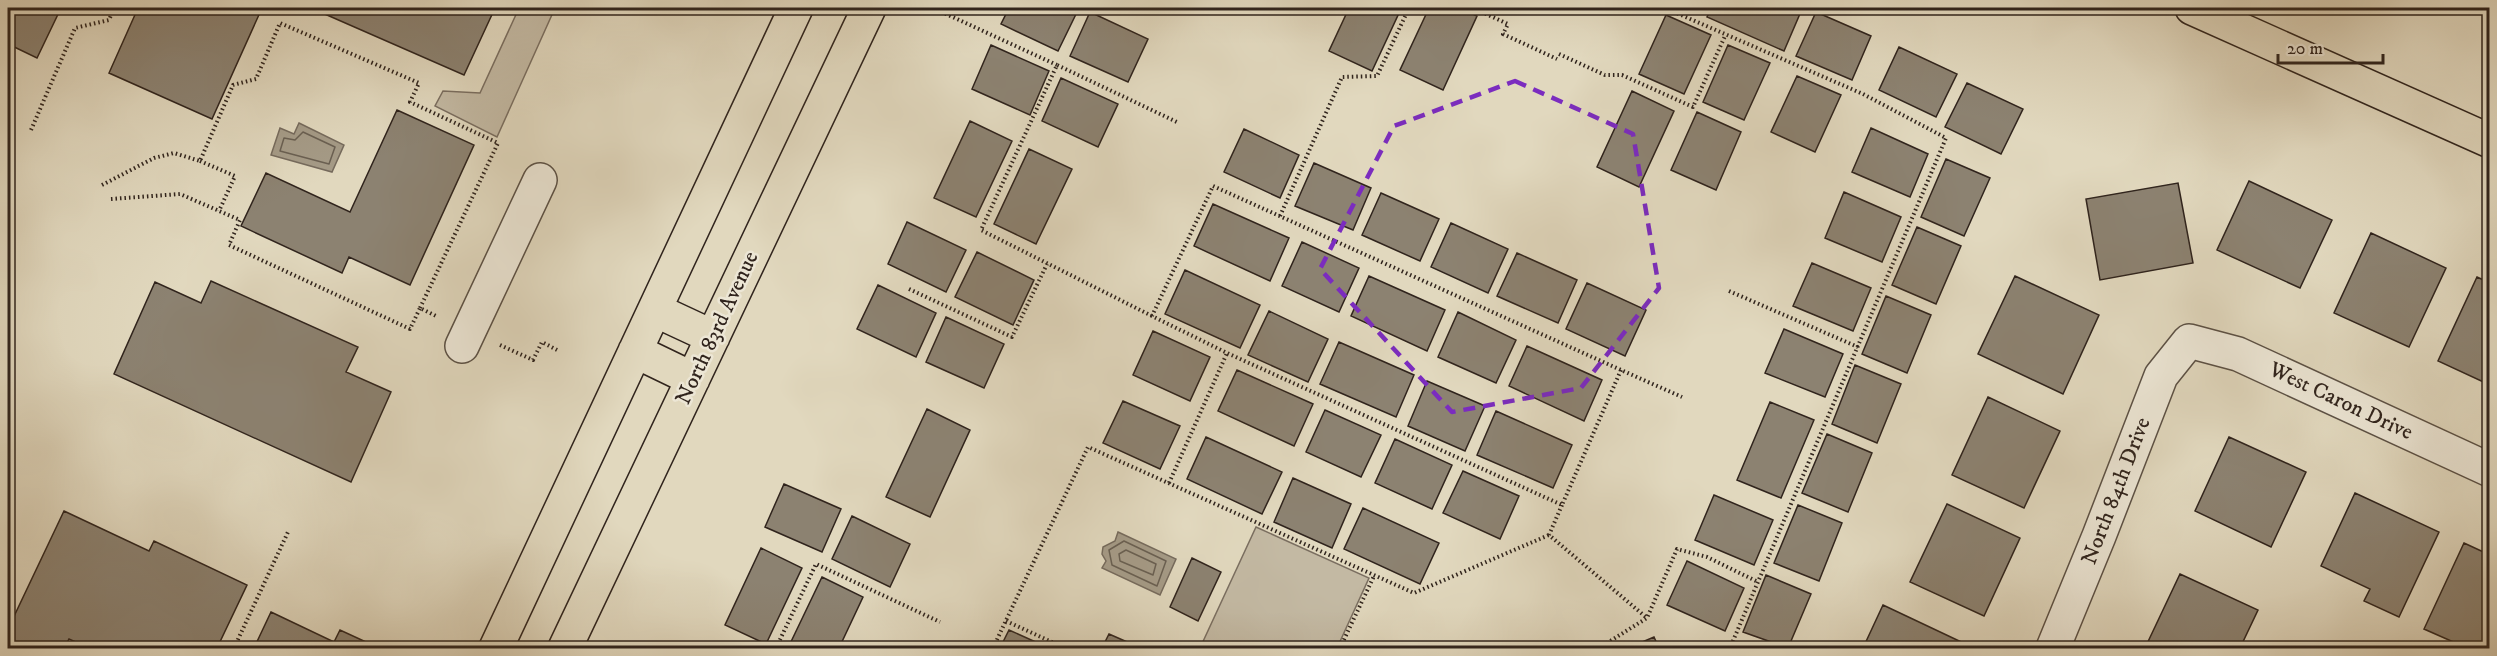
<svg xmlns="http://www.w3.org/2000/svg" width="2497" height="656" viewBox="0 0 2497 656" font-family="'IM FELL DW Pica',serif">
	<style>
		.green { fill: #c3b9a3; stroke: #7a6e60; stroke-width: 1.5 }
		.water { fill: #a59b87; stroke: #766b5d; stroke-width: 1.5 }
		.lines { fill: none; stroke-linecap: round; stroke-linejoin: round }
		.shore { stroke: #6a6052; stroke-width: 1.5 }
		.building { fill: #8c8271; stroke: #30241d; stroke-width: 1.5 }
		.minor-casing { stroke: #5c5145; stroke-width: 36 }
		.major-casing { stroke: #30241d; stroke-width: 36 }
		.path { stroke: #30241d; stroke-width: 4; stroke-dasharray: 1.5 3; stroke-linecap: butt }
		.minor { stroke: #ece6d5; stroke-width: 33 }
		.major { stroke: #e1d8be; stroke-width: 33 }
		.marked { fill: none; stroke: #7b2cbf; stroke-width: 4.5; stroke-dasharray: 12 8; stroke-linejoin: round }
		.labels { text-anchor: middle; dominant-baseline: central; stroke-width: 5; stroke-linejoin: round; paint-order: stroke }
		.street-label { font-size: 22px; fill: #30241d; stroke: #ece6d5 }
	</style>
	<rect width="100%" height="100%" fill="#e1d8be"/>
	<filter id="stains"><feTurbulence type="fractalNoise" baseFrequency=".00333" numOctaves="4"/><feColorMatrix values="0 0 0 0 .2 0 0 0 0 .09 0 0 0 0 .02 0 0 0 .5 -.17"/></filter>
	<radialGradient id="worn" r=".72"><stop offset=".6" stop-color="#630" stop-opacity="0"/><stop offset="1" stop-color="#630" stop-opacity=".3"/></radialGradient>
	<!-- green -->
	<path class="green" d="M519,8H555L497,137L435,106L443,91L480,93Z
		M1256,527L1369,578L1337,648H1200Z"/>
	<!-- water -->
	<path class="water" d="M299,123L344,145L332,172L271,155L280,128L294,134Z
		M1118,532L1176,559L1160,595L1102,568L1106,561L1102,554L1103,547L1115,541Z"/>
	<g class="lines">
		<!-- shore -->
		<path class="shore" d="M303,132L335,147L329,164L280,151L284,138L295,140Z
			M1124,541L1166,561L1157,586L1112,565L1109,550Z
			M1126,550L1156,564L1153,575L1120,561L1119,554Z"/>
	</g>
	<!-- building -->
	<path class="building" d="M8,8H61L37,58L8,44Z
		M138,8H262L212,119L109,73Z
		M311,8H495L464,75Z
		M1009,8H1079L1058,51L1001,24Z
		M1349,8H1388L1399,13L1372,71L1329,51Z
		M1429,8H1460L1477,16L1443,90L1400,70Z
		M1712,8H1800L1802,9L1784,51L1707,17Z
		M1090,12L1148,39L1128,82L1070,56Z
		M1816,12L1871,36L1852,80L1796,56Z
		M1666,15L1711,35L1684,94L1639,74Z
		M991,45L1049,71L1030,115L972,89Z
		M1728,45L1770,63L1744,120L1703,102Z
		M1899,47L1957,74L1936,117L1879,90Z
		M1797,76L1841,95L1815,152L1771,132Z
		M1061,78L1118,104L1098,147L1042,121Z
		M1967,83L2023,109L2001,154L1945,127Z
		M1632,91L1674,111L1639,187L1597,167Z
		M397,110L474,145L410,285L349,257L342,273L241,226L266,173L350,212Z
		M1697,112L1741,132L1716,190L1671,170Z
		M970,121L1012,141L976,217L934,198Z
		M1871,128L1928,154L1910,197L1852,172Z
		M1244,129L1299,155L1280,198L1224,172Z
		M1029,149L1072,169L1036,244L994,224Z
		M1946,159L1990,178L1964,236L1921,217Z
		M1314,163L1371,188L1353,230L1295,206Z
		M2249,181L2332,220L2300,288L2217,250Z
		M2178,183L2193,263L2100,280L2086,199Z
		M1844,192L1901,217L1882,262L1825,238Z
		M1381,193L1439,219L1420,261L1362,235Z
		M1213,204L1289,238L1270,281L1194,246Z
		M907,222L966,250L946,292L888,264Z
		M1451,223L1508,249L1488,293L1431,267Z
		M1917,227L1961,246L1936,304L1892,285Z
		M2371,233L2446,268L2409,347L2334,313Z
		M1302,242L1359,268L1339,312L1282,286Z
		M977,252L1034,280L1013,325L955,297Z
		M1517,253L1577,280L1558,323L1497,296Z
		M1812,263L1871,288L1853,331L1793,306Z
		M1185,270L1260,305L1240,348L1165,314Z
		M1369,276L1445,310L1427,351L1351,316Z
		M2015,276L2099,315L2063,394L1978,354Z
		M2477,277L2490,283V385L2438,361Z
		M211,281L358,347L346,372L391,392L351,482L114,374L155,282L201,303Z
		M1587,283L1646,310L1625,356L1566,329Z
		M878,285L936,313L916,357L857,329Z
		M1886,296L1931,315L1907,373L1862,354Z
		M1269,311L1328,339L1308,382L1248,355Z
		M1458,312L1516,340L1496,383L1438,357Z
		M946,317L1004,344L984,388L926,362Z
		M1784,329L1843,354L1825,397L1765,373Z
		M1153,331L1210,357L1190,401L1133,375Z
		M1339,342L1414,375L1396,417L1320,384Z
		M1527,346L1602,380L1584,421L1509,386Z
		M1855,365L1901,384L1877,443L1832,424Z
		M1237,370L1313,404L1294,446L1218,411Z
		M1427,381L1485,406L1465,451L1408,426Z
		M1988,397L2060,431L2024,508L1952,475Z
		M1123,401L1180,426L1160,469L1103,443Z
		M1770,402L1814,420L1781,498L1737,480Z
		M927,409L970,430L930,517L886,497Z
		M1325,410L1381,435L1361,477L1306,452Z
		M1496,411L1572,445L1553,488L1477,455Z
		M1827,434L1872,453L1848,512L1802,493Z
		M1206,437L1282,472L1262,514L1187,479Z
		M2229,437L2306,472L2271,547L2195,511Z
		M1395,439L1452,465L1432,509L1375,483Z
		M1463,471L1519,496L1500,539L1443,513Z
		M1293,478L1351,504L1332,548L1274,522Z
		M784,484L841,509L822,552L765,527Z
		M2355,493L2439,532L2399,617L2364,601L2370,589L2321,566Z
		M1714,495L1773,520L1754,565L1695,540Z
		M1947,504L2020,538L1984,616L1910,582Z
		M1798,505L1842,523L1819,581L1774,563Z
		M1363,508L1439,543L1420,584L1344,549Z
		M64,511L149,551L154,541L247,585L217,648H89L69,639L64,648H8V629Z
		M852,516L910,544L890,587L832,559Z
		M2464,543L2490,555V648H2467L2424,629Z
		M761,548L802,568L766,644L725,625Z
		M1192,558L1221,572L1198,621L1170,607Z
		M1687,561L1744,588L1725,631L1667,605Z
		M2180,574L2258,610L2240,648H2145Z
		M1766,575L1811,594L1788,648L1743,632Z
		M822,577L863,597L839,648H788Z
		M1883,605L1974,648H1863Z
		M271,612L334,642L340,630L379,648H254Z
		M1009,630L1049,648H1000Z
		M1109,634L1134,645L1133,648H1102Z
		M1654,637L1659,648H1628Z"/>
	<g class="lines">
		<!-- minor casing -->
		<g class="minor-casing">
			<path id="minor" d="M462,346L540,180
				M2053,648L2099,536L2161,376L2189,341L2238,354L2490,470"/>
		</g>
		<!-- major casing -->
		<g class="major-casing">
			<path id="major" d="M2192,8L2490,141
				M655,310L713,337
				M635,351L693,379
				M496,648L796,8
				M565,648L869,8"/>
		</g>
		<!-- path -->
		<path class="path" d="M933,8L1057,65
			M1473,8L1508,24L1503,34L1557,59
			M1665,8L1863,94L1946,138L1730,648
			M1559,54L1605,75H1622L1693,107L1725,36
			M31,130L75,28L109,20L114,8
			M200,161L235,176L219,211
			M102,185L154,158L174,153L200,161L233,85L256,79L280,23L419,83L410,102L498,143L420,308
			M111,199L180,194L240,220L229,245L410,329L420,308L438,317
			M1280,216L1342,77L1377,76L1409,8
			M909,289L1012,337L1047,264
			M1729,291L1858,347
			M1152,316L981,230L1057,65L1179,123
			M500,345L533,360L542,342L557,350
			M1621,370L1562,505L1227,353L1152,316L1213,186L1621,370L1682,397
			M1169,483L1227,353
			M1562,505L1549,535L1647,618
			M1006,621L1065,648
			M234,648L288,532
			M776,648L816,564L940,622
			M993,648L1088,447L1414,593L1549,535
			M1340,648L1374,576
			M1599,648L1647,618L1677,549L1707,557L1758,582"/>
		<!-- minor -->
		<use href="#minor" class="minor"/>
		<!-- major -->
		<use href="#major" class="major"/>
	</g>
	<!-- marked area -->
	<path class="marked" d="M1515,81L1633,134L1659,288L1581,388L1452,412L1320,269L1394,126Z"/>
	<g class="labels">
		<!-- street labels -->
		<g class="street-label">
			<text transform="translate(717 328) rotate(-65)">North 83rd Avenue</text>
			<text transform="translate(2341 401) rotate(25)">West Caron Drive</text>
			<text transform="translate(2116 491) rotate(-69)">North 84th Drive</text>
		</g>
	</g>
	<!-- margin -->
	<rect width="2497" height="656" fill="none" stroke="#e1d8be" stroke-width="30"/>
	<rect x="9" y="9" width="2479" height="638" fill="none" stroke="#30241d" stroke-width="3"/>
	<rect x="15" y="15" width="2467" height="626" fill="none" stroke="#30241d" stroke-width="1.5"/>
	<!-- scale -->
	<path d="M2278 54v9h105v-9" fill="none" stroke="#30241d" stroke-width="3"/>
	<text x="2287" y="54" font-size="18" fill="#30241d" stroke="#ece6d5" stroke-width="4.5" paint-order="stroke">20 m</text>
	<rect width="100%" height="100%" filter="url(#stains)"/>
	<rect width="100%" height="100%" fill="url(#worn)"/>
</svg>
